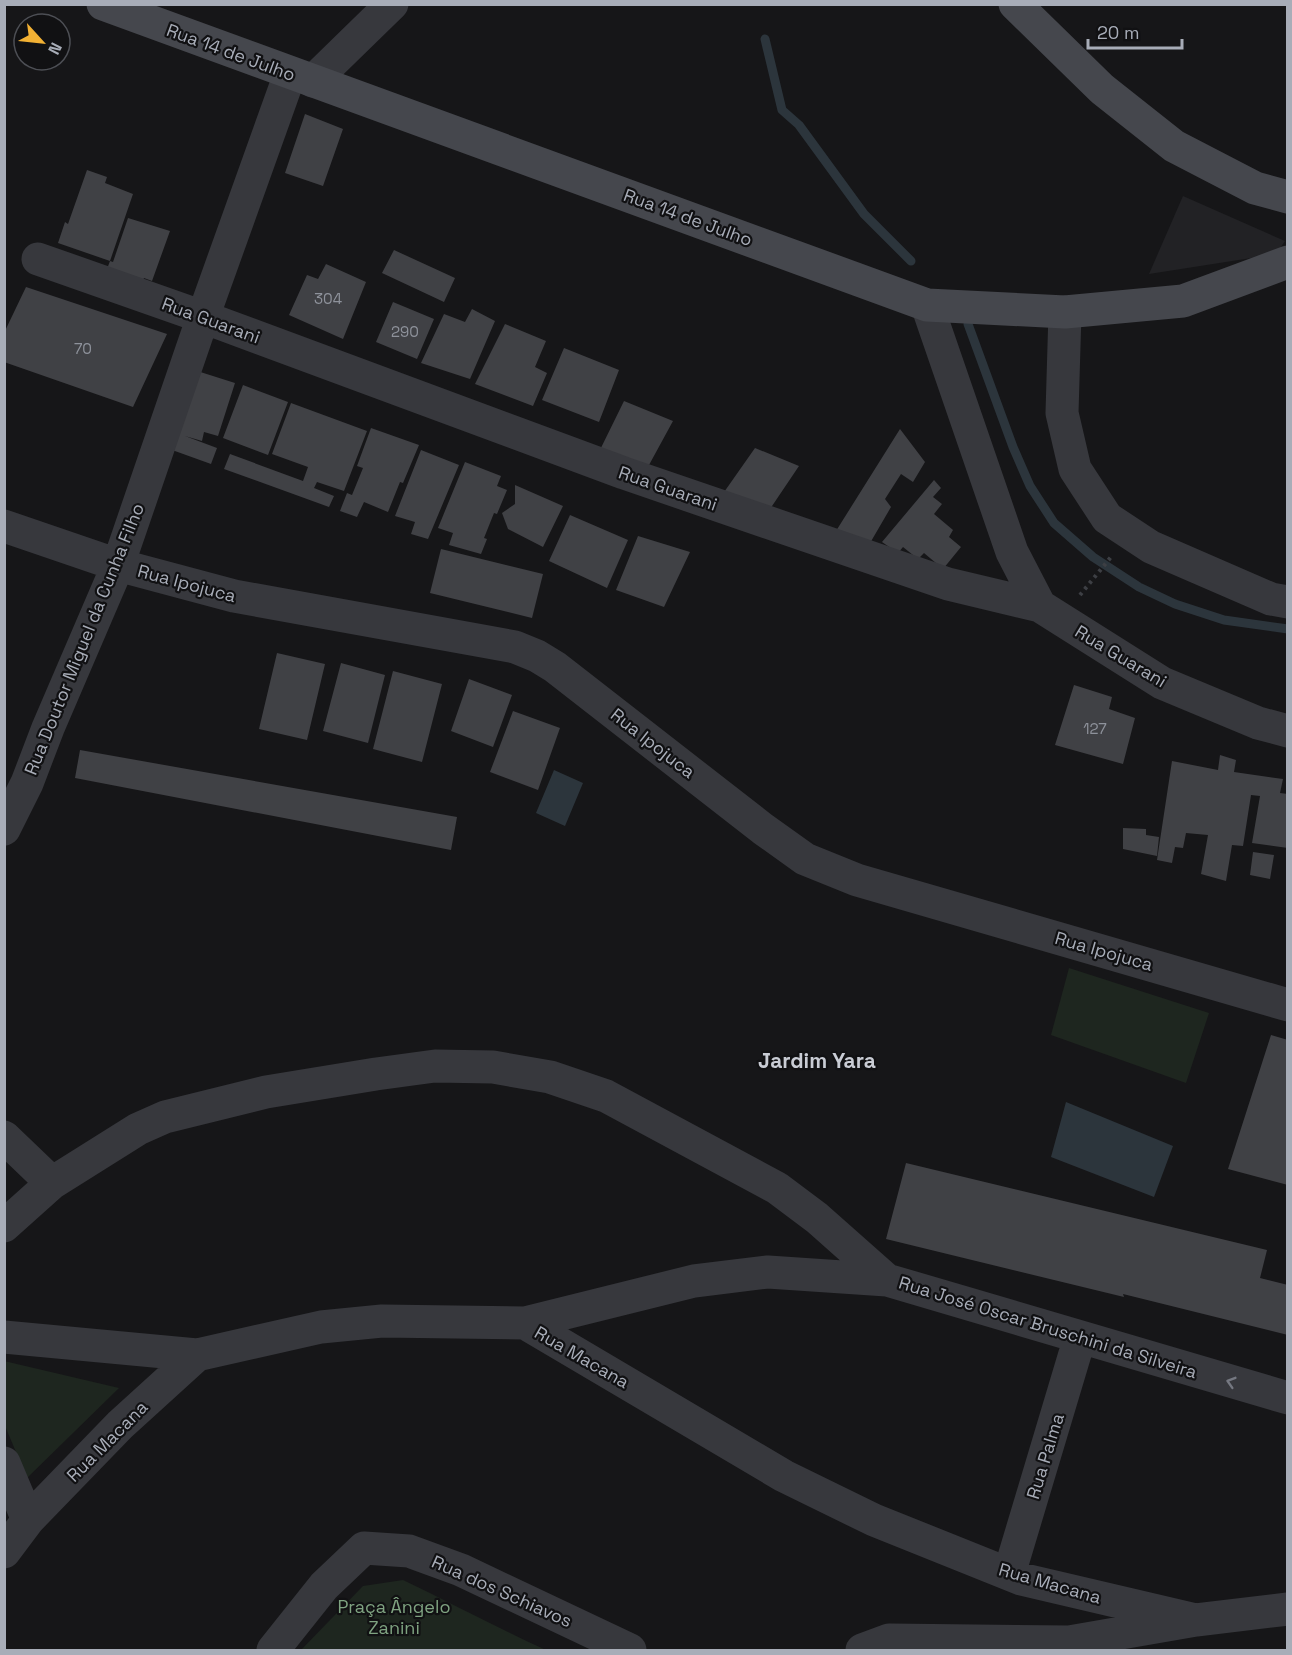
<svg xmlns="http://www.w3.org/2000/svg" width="1292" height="1655" viewBox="0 0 1292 1655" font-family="'Space Grotesk',sans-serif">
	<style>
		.built { fill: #222225 }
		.green { fill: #1e261f }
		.water { fill: #2c353c }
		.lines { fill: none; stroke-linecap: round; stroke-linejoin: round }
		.stream { stroke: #2c353c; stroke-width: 9 }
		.building { fill: #404145 }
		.path { stroke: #3d3f44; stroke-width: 4; stroke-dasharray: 3 4.5; stroke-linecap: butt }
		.street { stroke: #37383d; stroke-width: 33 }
		.secondary { stroke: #45474d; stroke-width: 33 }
		.oneway { stroke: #757881 }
		.labels { text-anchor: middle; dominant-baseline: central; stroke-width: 4.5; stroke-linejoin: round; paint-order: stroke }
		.number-label { font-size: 15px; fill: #8e929b }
		.street-label { font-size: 18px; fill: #a8adb8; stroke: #111113 }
		.park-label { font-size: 18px; fill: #7fa381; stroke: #111113 }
		.quarter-label { font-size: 21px; font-weight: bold; fill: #c9ccd4; stroke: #111113 }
	</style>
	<rect width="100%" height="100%" fill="#161618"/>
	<!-- built -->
	<path class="built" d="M1183,196L1285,241L1276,254L1149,274Z"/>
	<!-- green -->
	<path class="green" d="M1069,968L1209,1013L1186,1083L1051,1035Z
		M4,1361L119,1388L27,1478L5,1426Z
		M403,1580C451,1603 498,1628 546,1650H301L363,1586Z"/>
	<!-- water -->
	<path class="water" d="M554,770L583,783L565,826L536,813Z
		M1066,1102L1173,1146L1154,1197L1051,1157Z"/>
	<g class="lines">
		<!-- stream -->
		<path class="stream" d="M765,39L782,110L799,125L864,214L911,261
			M968,324L1013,447L1030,486L1054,523L1093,557L1139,587L1175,604L1224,620L1288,629"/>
	</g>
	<!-- building -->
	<path class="building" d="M305,114L343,129L323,186L285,173Z
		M87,170L107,177L105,183L133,194L110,261L113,262L128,218L170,231L152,281L144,278L142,282L107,269L110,261L58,243L65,222L68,224Z
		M394,250L455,278L444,302L382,273Z
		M326,264L366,282L343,339L289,315L307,275L318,279Z
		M26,287L167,334L133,407L4,362V333Z
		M393,302L434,319L417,359L376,342Z
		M472,309L495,321L470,379L421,363L444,314L465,322Z
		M505,324L546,341L535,367L547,373L533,406L475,384Z
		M564,348L619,370L599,422L542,400Z
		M194,370L235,383L218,436L204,432L202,441L185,436L217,448L211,464L161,446Z
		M243,385L288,402L268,455L223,438Z
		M624,401L673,421L643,476L596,458Z
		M291,403L367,431L344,491L317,482L314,488L334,496L329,507L224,469L230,454L303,481L308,467L272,454Z
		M371,428L419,445L403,483L400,482L388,512L364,502L357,517L340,511L347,493L352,495L363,468L357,466Z
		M900,429L925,462L913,482L901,474L885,499L891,507L866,550L836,531Z
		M755,448L799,466L768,512L722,495Z
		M421,450L459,465L428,539L411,534L415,522L395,516Z
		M465,462L501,476L497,486L507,490L497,514L494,513L484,538L487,539L481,554L449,545L453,533L438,528Z
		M934,480L941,488L933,497L942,504L934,514L953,530L949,537L961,547L943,569L924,553L918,559L903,547L898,553L882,542Z
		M515,485L563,506L543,547L508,529L502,513L515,504Z
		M570,515L628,540L607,588L549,561Z
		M638,536L690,552L664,607L616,590Z
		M441,549L543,574L532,618L430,593Z
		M277,653L325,664L307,740L259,729Z
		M341,663L385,675L368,743L323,731Z
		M393,671L442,684L422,762L373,749Z
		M469,679L512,695L493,747L451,731Z
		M1074,685L1112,697L1109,709L1135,718L1123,764L1055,745Z
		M513,711L560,728L538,790L490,772Z
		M80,750L457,817L451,850L75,778Z
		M1220,755L1236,760L1234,772L1283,779L1280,793L1288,794V848L1252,843L1260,796L1251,795L1243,846L1232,845L1226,881L1201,874L1208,835L1186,833L1183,848L1175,847L1172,863L1157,860L1172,761L1218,770Z
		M1123,828L1146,829V835L1159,837L1157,856L1123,849Z
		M1253,852L1274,855L1270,879L1250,875Z
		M1271,1035L1288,1040V1185L1228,1169Z
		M906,1163L1267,1250L1260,1278L1288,1285V1335L1123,1294L1124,1297L886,1239Z"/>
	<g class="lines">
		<!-- path -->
		<path class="path" d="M1080,595L1111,557"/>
		<!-- street -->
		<path class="street" d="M313,81L392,4
			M38,259L203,317L624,473L948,584L1040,606L1162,683L1258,723L1288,731
			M927,305L1012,552L1040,606
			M1065,312L1062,413L1075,469L1107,518L1151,547L1271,599L1288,602
			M4,526L118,565L234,596L515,647L537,656L555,667L763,829L805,859L857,880L1288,1005
			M4,829L27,783L48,728L118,565L203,317L290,74
			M4,1137L52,1183
			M4,1226L52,1183L138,1129L165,1117L266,1092L376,1074L435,1066L493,1067L550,1077L606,1096L777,1188L817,1218L887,1280L1288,1398
			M525,1323L694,1281L768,1272L887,1280
			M4,1337L197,1355
			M4,1463L28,1520
			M4,1552L28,1520L120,1425L197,1355L321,1327L382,1321L525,1323L784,1476L874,1520L1021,1579L1196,1620
			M1009,1574L1080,1337
			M273,1650L324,1586L364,1548L409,1551L461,1570L630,1650
			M862,1650L889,1640L1069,1642L1196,1620L1288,1609"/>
		<!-- secondary -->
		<path class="secondary" d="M103,4L927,305L1065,312L1183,301L1288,262
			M1015,4L1102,89L1174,146L1255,188L1288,197"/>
	</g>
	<!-- one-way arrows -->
	<defs><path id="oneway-chevron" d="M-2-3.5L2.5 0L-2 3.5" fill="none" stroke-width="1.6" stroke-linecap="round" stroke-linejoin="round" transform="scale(1.5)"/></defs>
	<use class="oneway" href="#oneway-chevron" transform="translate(1231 1382) rotate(-163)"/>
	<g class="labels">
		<!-- number labels -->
		<g class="number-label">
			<text x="328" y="298">304</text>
			<text x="405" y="331">290</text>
			<text x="83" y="348">70</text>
			<text x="1095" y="728">127</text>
		</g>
		<!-- street labels -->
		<g class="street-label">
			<text transform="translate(231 52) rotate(20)">Rua 14 de Julho</text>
			<text transform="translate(688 217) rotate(20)">Rua 14 de Julho</text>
			<text transform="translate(211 320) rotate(20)">Rua Guarani</text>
			<text transform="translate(668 488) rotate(19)">Rua Guarani</text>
			<text transform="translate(187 583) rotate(15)">Rua Ipojuca</text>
			<text transform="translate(84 639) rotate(-68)">Rua Doutor Miguel da Cunha Filho</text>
			<text transform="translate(1121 656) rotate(31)">Rua Guarani</text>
			<text transform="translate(653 743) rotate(38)">Rua Ipojuca</text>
			<text transform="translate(1104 951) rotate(16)">Rua Ipojuca</text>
			<text transform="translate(1048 1327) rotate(17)">Rua José Oscar Bruschini da Silveira</text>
			<text transform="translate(582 1357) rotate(30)">Rua Macana</text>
			<text transform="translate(107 1441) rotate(-45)">Rua Macana</text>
			<text transform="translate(1045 1456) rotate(-73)">Rua Palma</text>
			<text transform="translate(1050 1583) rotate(16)">Rua Macana</text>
			<text transform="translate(502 1591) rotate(24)">Rua dos Schiavos</text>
		</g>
		<!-- park labels -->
		<g class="park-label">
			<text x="394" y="1606">Praça Ângelo<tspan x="394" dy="21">Zanini</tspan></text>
		</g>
		<!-- quarter labels -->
		<g class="quarter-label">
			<text x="817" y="1060">Jardim Yara</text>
		</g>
	</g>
	<!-- border -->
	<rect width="1292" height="1655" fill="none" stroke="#a8adb8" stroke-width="12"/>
	<!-- north arrow -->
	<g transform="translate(42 42) rotate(117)"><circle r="28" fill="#111113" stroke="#4d4f55" stroke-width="1.5"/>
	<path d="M0-4.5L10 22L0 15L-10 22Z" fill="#f2b134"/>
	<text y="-9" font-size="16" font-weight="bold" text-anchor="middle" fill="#a8adb8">N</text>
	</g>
	<!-- scale -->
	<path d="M1088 39v9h94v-9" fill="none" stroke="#a8adb8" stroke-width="3"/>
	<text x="1097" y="39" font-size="18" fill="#a8adb8" stroke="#111113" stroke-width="4.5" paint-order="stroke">20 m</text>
</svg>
